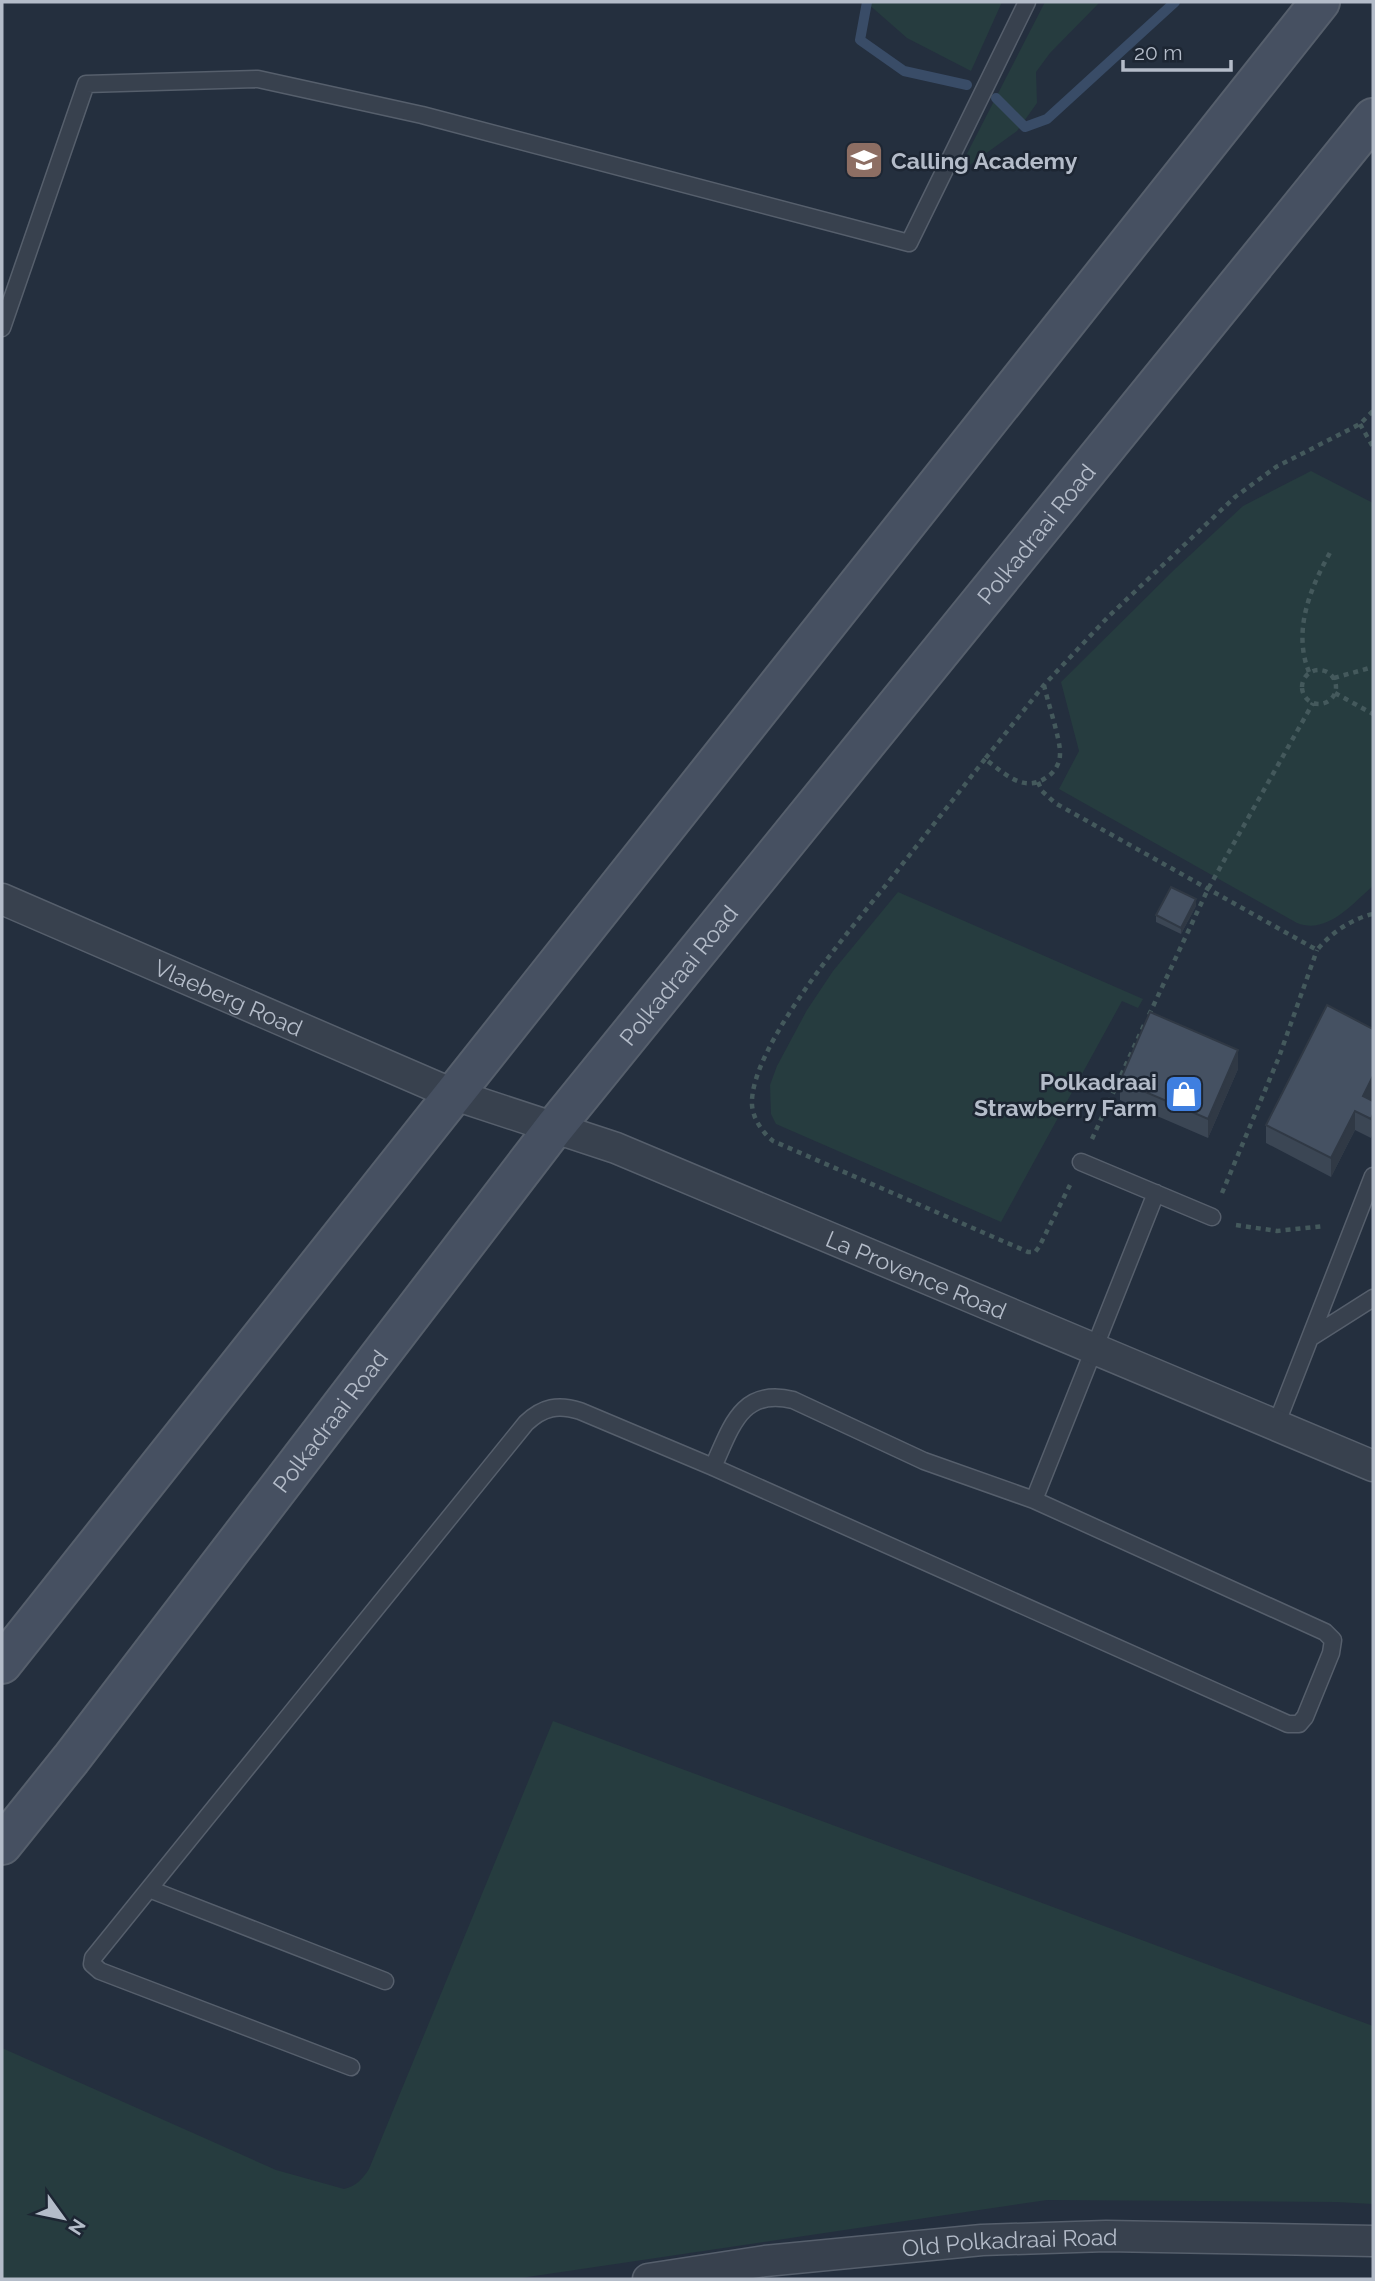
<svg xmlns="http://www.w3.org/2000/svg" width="1375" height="2281" viewBox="0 0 1375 2281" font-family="Raleway,sans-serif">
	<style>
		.green { fill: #263c3f }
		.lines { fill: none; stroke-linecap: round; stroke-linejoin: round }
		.stream { stroke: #394c67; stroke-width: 10 }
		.lane-casing { stroke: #565f6c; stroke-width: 19 }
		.street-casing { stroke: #565f6c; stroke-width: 33 }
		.secondary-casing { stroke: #565f6c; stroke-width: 42 }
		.path { stroke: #44595c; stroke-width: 4.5; stroke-dasharray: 5 5; stroke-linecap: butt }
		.lane { stroke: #38414e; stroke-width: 16 }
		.street { stroke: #38414e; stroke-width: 30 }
		.secondary { stroke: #465061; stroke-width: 38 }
		.wall { fill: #3b4654 }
		.shaded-wall { fill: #303945 }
		.building { fill: #455162; stroke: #303945; stroke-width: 2 }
		.labels { text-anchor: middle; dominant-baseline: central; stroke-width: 5; stroke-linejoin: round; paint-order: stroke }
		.poi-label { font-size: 23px; font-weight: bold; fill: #b4bcc9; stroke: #1d2633; text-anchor: start }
		.street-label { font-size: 23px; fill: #b4bcc9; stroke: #1d2633 }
	</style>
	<rect width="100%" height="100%" fill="#242f3e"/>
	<!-- green -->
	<path class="green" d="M866,2H1002L971,71L907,38Z
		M1045,2H1100L1050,53L1036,72L1037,103L1017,131L956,175Z
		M1311,471L1373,503V886C1352,904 1327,935 1297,923L1059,789L1079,751L1061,682L1175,569L1243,506Z
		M898,892L1143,999L1138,1008L1122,1001L1001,1222L776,1124L771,1114L770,1085L777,1066L807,1010L833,971Z
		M553,1721L1373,2026V2204L1337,2202L1047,2200L514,2279H2V2048L276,2170L344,2189C356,2186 362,2180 369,2169Z"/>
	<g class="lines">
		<!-- stream -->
		<path class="stream" d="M867,2L860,40L904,71L967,85
			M996,98L1025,127L1047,119L1175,2"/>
		<!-- lane casing -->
		<g class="lane-casing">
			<path id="lane" d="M2,328L86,84L258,79L422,115L909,243L1027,2
				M1081,1162L1212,1217
				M1310,1338L1373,1298
				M1276,1425L1373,1176
				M1034,1500L1156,1193
				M149,1889L385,1981
				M351,2067L100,1971L92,1964L93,1958L526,1423C543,1407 558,1404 580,1411L713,1467L1288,1724H1299L1305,1717L1331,1653L1333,1640L1325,1632L1034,1500L924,1461L793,1400C741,1387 731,1428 713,1467"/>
		</g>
		<!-- street casing -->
		<g class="street-casing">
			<g id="street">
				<path id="s1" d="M2,899L455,1095L616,1148L1373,1466"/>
				<path id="s2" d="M648,2279L765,2261L982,2240L1106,2236L1373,2241"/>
			</g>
		</g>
		<!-- secondary casing -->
		<g class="secondary-casing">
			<g id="secondary">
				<path d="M2,1664L1320,2"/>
				<path id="s3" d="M2,1845L71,1759L554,1128L1373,118"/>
			</g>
		</g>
		<!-- path -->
		<path class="path" d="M1360,424L1373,447
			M1302 687a17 17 0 1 1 34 0a17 17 0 1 1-34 0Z
			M1309,672C1292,630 1311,586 1332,549
			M1334,678L1373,667
			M1044,685C1047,700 1061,741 1060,754C1060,763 1055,772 1047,777C1024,794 1004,773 985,759L1044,685L1108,617L1235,497L1276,467L1360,424L1373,411
			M1335,693L1373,714
			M985,759C952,801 919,843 886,885C850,930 749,1048 752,1105C753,1119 763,1133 773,1141L1028,1252H1035L1039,1247L1070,1185
			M1038,782L1042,791L1055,803L1317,950C1331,933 1351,919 1373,914
			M1149,1015L1208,889L1313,703
			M1092,1139L1145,1023
			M1222,1193L1279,1057L1317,950
			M1236,1225L1277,1231L1324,1226"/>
		<!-- lane -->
		<use href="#lane" class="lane"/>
		<!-- street -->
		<use href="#street" class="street"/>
		<!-- secondary -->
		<use href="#secondary" class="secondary"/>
	</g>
	<!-- wall -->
	<path class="wall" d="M1196,906L1181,934L1156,922V915Z
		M1373,1029V1095L1371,1100V1138L1355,1130L1331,1177L1266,1143V1125Z
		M1238,1069L1208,1138L1120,1100V1081Z"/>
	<!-- shaded-wall -->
	<path class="shaded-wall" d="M1196,899V906L1181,934V928Z
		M1238,1050V1069L1208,1138V1119Z
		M1373,1076V1095L1363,1115V1096Z
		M1355,1111V1130L1331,1177V1158Z
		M1373,1114V1133L1371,1138V1119Z"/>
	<!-- building -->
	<path class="building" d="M1171,887L1196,899L1181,928L1156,915Z
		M1327,1005L1373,1029V1076L1363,1096L1373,1101V1114L1371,1119L1355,1111L1331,1158L1266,1125Z
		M1150,1012L1238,1050L1208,1119L1120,1081Z"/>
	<!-- icons -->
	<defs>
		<g id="school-square" transform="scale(2.0125)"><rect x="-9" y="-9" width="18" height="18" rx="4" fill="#8d6e63" stroke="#1d2633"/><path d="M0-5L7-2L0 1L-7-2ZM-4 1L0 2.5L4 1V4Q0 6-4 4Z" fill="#fff"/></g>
		<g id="shop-square" transform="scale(2.0125)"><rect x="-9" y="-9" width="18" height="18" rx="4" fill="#3f7fe0" stroke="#1d2633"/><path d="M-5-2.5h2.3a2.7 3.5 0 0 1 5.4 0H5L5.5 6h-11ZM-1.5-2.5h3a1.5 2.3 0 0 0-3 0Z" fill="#fff"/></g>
	</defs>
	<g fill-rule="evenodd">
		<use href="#school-square" x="864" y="160"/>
		<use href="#shop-square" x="1184" y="1094"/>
	</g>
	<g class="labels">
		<!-- poi labels -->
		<g class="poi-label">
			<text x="891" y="160">Calling Academy</text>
			<text x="1157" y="1081" text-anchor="end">Polkadraai<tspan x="1157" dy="26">Strawberry Farm</tspan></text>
		</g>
		<!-- street labels -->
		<g class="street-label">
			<text stroke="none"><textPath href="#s3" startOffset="1670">Polkadraai Road</textPath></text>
			<text stroke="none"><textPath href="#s3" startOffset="1102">Polkadraai Road</textPath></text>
			<text stroke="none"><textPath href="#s1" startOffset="247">Vlaeberg Road</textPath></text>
			<text stroke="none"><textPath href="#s1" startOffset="989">La Provence Road</textPath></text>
			<text stroke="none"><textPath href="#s3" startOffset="536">Polkadraai Road</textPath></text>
			<text stroke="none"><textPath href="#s2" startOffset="364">Old Polkadraai Road</textPath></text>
		</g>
	</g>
	<!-- border -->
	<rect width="1375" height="2281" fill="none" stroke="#b4bcc9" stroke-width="7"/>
	<!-- north arrow -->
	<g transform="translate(63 2218) rotate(123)" stroke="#1d2633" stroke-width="5" paint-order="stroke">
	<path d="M0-5L12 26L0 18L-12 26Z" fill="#b4bcc9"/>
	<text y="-10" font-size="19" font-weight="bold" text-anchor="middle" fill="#b4bcc9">N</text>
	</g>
	<!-- scale -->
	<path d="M1123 60v10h108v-10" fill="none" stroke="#b4bcc9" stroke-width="3.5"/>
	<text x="1134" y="60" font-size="21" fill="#b4bcc9" stroke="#1d2633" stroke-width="5" paint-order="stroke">20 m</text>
</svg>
